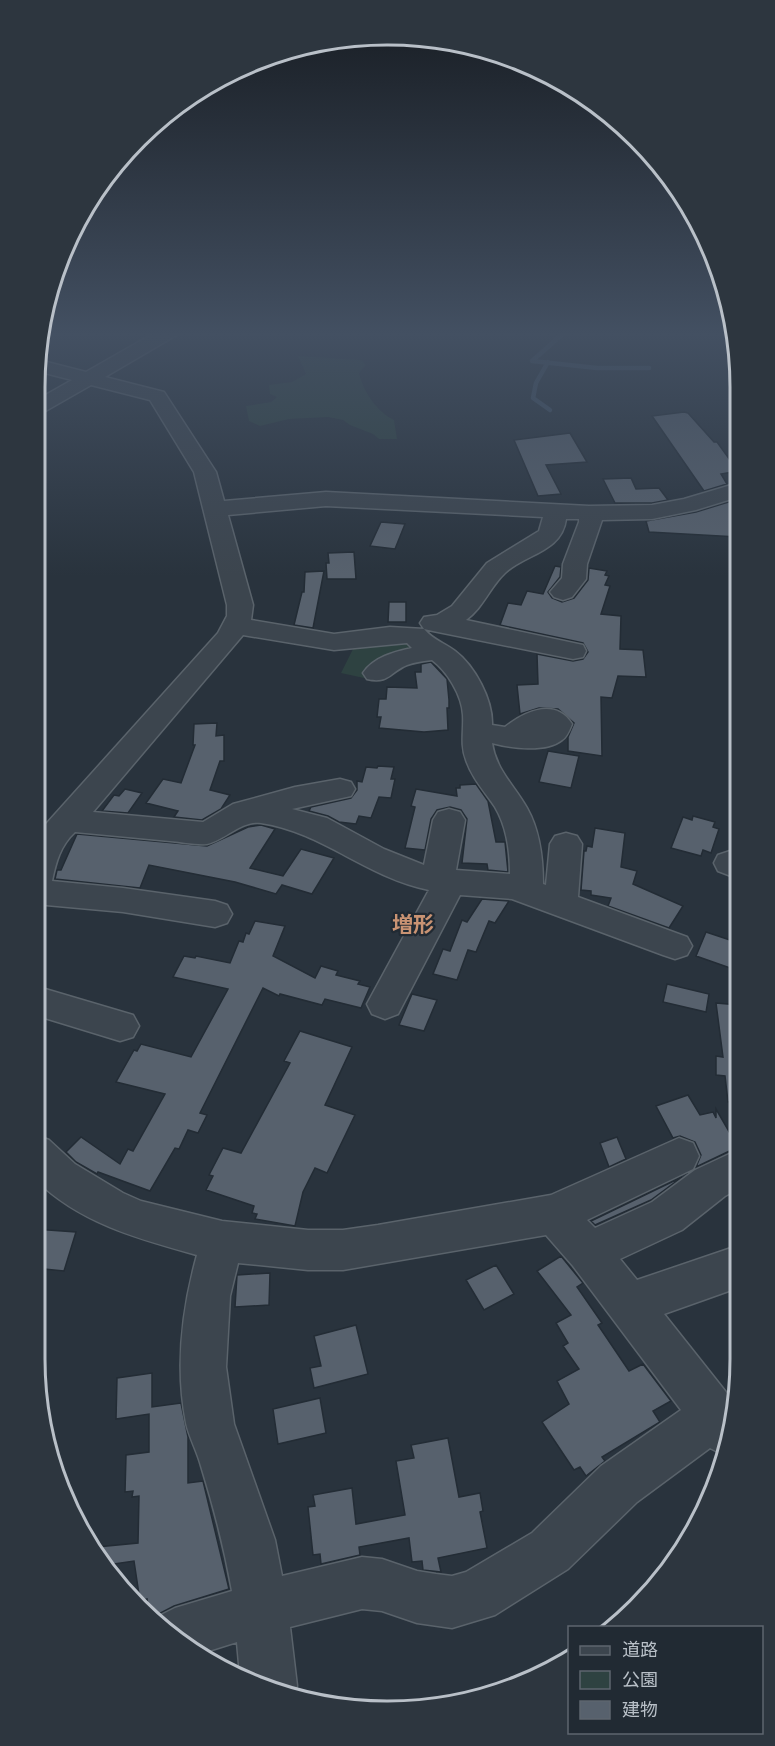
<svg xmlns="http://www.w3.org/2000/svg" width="775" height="1746" viewBox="0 0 775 1746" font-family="'Work Sans','Noto Sans JP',sans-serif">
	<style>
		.green { fill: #2e4241 }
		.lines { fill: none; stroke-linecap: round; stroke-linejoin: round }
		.stream { stroke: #415265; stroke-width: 4.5 }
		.building { fill: #57616d; stroke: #232c35; stroke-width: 1.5 }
		.minor-casing { stroke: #5a636b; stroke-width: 3 }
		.minor { fill: #3c454e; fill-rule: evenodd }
		.labels { text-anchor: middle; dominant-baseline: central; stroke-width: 4.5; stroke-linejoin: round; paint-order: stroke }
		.quarter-label { font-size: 21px; font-weight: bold; fill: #c99373; stroke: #212a33 }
		.rim { fill: none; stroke: #b9c0c8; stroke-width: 3 }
	</style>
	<rect width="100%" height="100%" fill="#29333d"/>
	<!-- green -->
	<path class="green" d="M298,356L361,360L366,365L359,373C363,391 377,412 394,420L397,439H379L373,434L350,425L343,420L328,417L289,419L260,426L249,421L246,406L271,402L277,397L270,394L269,385L292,382L306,374Z
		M395,636L425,649L383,663L364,678L341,673L357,641Z"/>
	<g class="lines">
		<!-- stream -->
		<path class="stream" d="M565,332L532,361L597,368H649
			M548,362L536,383L533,398L550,410"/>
	</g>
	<!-- building -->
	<path class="building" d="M684,412L688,413L714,442H717L738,471L721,474L727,484L704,491L652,416Z
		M570,433L587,462L546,465L561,494L538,496L514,440Z
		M631,478L636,489L659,488L668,500L652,503H615L603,479Z
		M735,500L738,506V537L649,532L646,521L696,512Z
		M381,522L405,524L395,549L370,546Z
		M354,552L356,579H327L326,563H329L328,553Z
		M555,566L561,567L560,577L548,592L552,598L562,602L574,598L588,580L589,568L607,571L605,575L609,576L605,585L610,586L601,614L621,616L620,649L643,650L646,677L618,676L612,698L601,697L602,756L568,751V737L574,723L558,709L539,708L520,714L517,685L538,684L537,654L573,661L583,659L588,652L583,643L500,625L508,603L521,605L527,591L543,594Z
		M324,571L313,628L294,625L302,592H304L305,572Z
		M389,602H406V622H388Z
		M431,662L447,679L449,700V708H447L448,730L424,732L379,728L381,717H377L379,699H386L387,687L417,688L415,672H421V664Z
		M217,723L216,736L224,735V761H220L210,790L230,795L221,809L202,820L174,817L178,811L146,803L163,779L181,783L195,745H193L194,724Z
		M548,751L579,756L571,788L539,782Z
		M378,766L394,767L391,779H395L391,798L379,797L371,818L359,816L356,824L339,822L328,816L309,811L311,807L351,798L357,790V781L362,782L366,767L377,768Z
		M476,784L488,801L496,842H505L508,872L488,870L487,864L462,863L467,819L461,810L450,807L437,810L431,819L425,850L405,848L415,807L411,806L416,789L457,796L456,788H460V785Z
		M125,789L142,793L128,813L102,811L114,795L119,796Z
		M693,816L715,822L713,827L719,829L711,853L703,850L701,856L671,848L683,817L692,820Z
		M261,825L275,829L250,868L283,876L301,849L334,858L312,894L282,885L276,894L235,882L149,865L140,888L55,879L57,870H61L77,834L207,846L248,827Z
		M595,828L625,833L621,867L637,871L633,884L683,906L669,928L608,906L611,898L591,895V891L581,890L584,851H586L587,846L592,847Z
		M482,899L509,901L495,923L489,921L476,952L468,950L457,980L433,974L443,949L450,951L462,920L467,922Z
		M255,921L285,926L273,956L315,978L321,966L338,971L336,975L360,981L358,984L370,987L361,1008L325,999L322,1005L280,994L279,996L263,988L200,1113L207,1115L198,1133L188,1130L179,1149L175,1148L150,1191L98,1172L97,1174L76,1162L66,1152L81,1137L120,1164L128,1149L133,1151L165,1094L116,1082L134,1050L137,1051L141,1044L191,1057L228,989L173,977L184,956L195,958L196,956L230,963L239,941L243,942L246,933L249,934Z
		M706,932L739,943V951L733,969L696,956Z
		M667,984L709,994L706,1012L663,1002Z
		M412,994L437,1000L424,1031L399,1025Z
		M716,1003L739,1005L740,1101L728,1102L725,1076L716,1075V1056L723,1057Z
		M300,1031L352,1047L325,1105L355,1115L327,1173L315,1168L303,1192L295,1226L255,1219L257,1214L252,1213L254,1206L206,1190L213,1176L209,1175L223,1148L241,1153L290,1063L284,1061Z
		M688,1095L700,1115L713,1112L716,1118V1109L738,1147L696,1167L701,1155L695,1142L680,1136L673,1138L656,1106Z
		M617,1137L626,1159L609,1167L600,1143Z
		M682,1177L651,1200L595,1225L591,1221Z
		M34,1229L76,1232L64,1271L34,1268Z
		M561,1256L583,1283L577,1287L602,1323L598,1325L629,1371L643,1364L671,1401L653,1411L660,1422L602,1457L605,1461L586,1476L580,1467L574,1470L542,1422L569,1404L557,1381L579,1369L563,1346L568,1343L556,1323L571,1315L537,1271Z
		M496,1265L514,1294L484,1310L466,1280Z
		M270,1273L269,1305L235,1307L237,1275Z
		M356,1325L368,1374L314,1388L310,1368L321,1366L314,1336Z
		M152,1373V1407L181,1403L188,1437V1483L203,1481L229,1589L174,1606L153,1617L149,1613L147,1599L140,1601L134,1561L107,1565L97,1547L138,1543L139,1496L132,1497L133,1491L125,1492L126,1455L149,1452V1414L116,1419L117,1378Z
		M320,1398L326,1433L278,1444L273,1409Z
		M448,1438L459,1497L480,1493L483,1511L480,1512L487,1548L438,1558L441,1572L423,1570L422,1561L412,1562L409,1538L359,1547L360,1555L321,1564L320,1554L313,1555L308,1507L315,1506L313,1495L352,1488L356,1524L405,1515L396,1461L414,1458L411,1445Z"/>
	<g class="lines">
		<!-- minor casing -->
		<g class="minor-casing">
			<path id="minor" d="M156,332H178L175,336L105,377L164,392L216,472L224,501L326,492L589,506L652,505L684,499L738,483V497L696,510L652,519L602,520L587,564L586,579L572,597L563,600L554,597L550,592L562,578L563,564L579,522V519H566C562,552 525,554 505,573C490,587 483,608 466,620L583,645L586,651L583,657L573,659L433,631L424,629L420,623L424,617L437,615L452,606L487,563L539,531L543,517L326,506L228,515L253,605L251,620L334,634L390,627L424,629C433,640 445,643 455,651C475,666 493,700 492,725L505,727C524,712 555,697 572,724C570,729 567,737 562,740C546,753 510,748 492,743C496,770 514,785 527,808C540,831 543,858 543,884L546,885L550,844L555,836L566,833L577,836L582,844L578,897L687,937L692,946L687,955L675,959L663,955L512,899L460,895L398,1014L385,1019L372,1014L367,1004L429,890C368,878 322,832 261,823C242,820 225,840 207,844C196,845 182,842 170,841C139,838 107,835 75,832C60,846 56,862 52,881L123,888L215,901L227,905L232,914L227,923L215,927L123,912L35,904V839L38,833L218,633L227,616V605L194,472L150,400L91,385L42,413L35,415V401L72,380L37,371L39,360L86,372ZM243,635L334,650L407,643L412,648C394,652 374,657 363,673L367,679C389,684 390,672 407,665C415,662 424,661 432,660C447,671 462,695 463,715C464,730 460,745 466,760C472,778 485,792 495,807C507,827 510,852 510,874L456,870L465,820L460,812L449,809L438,812L433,820L424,865L384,849L327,818L292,809L351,796L355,789L351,782L340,779L295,787L233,804L203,822L93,812Z
				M730,851L739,854V879L718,871L714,863L718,855Z
				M35,986L133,1015L139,1026L133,1037L120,1041L35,1015Z
				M35,1135L49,1140L75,1164L123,1193L141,1201L222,1221L308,1230H343L378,1225L551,1195L679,1138L693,1143L699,1156L693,1169L587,1220L595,1228L652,1202L695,1170L740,1149V1188L725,1196L682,1230L620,1259L637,1280L740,1245V1287L664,1314L733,1401L724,1455L710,1448L637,1502L568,1569L495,1615L452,1628L417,1623L382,1611L362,1609L290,1627L297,1686L293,1695L240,1675L237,1642L199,1654L155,1618L175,1608L232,1591C224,1547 214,1508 201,1466C197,1451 189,1437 186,1423C175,1367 182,1309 197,1255C139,1239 79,1223 35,1179ZM546,1235L573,1266L681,1410L601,1466L532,1533L466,1572L452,1576L436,1574L417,1571L382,1559L362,1557L282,1576L275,1540L234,1424L226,1367L230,1296L238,1263L308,1270H343Z"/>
		</g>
		<!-- minor -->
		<use href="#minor" class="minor"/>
	</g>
	<!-- sky -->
	<linearGradient id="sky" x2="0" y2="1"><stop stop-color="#171c22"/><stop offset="0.58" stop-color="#435062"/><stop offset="1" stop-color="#435062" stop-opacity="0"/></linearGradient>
	<rect width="775" height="576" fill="url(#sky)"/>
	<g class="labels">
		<!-- quarter labels -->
		<g class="quarter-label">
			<text x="413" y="924">増形</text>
		</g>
	</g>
	<!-- crop -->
	<path d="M0 0H775V1746H0ZM387 45H388A342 342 0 0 1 730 387V1359A342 342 0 0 1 388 1701H387A342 342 0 0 1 45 1359V387A342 342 0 0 1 387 45Z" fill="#2d363f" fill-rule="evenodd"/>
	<path class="rim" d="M387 45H388A342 342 0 0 1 730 387V1359A342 342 0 0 1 388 1701H387A342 342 0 0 1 45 1359V387A342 342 0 0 1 387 45Z"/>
	<!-- legend -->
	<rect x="568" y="1626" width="195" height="108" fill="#212a33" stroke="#5e666f" stroke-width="1.5"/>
	<rect x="580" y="1646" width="30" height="9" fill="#3c454e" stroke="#5e666f" stroke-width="1.5"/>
	<text x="622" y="1656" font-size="18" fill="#b9c0c8">道路</text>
	<rect x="580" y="1671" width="30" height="18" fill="#2e4241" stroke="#5e666f" stroke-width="1.5"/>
	<text x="622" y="1686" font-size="18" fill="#b9c0c8">公園</text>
	<rect x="580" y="1701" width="30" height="18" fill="#57616d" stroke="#5e666f" stroke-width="1.5"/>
	<text x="622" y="1716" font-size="18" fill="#b9c0c8">建物</text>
</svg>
